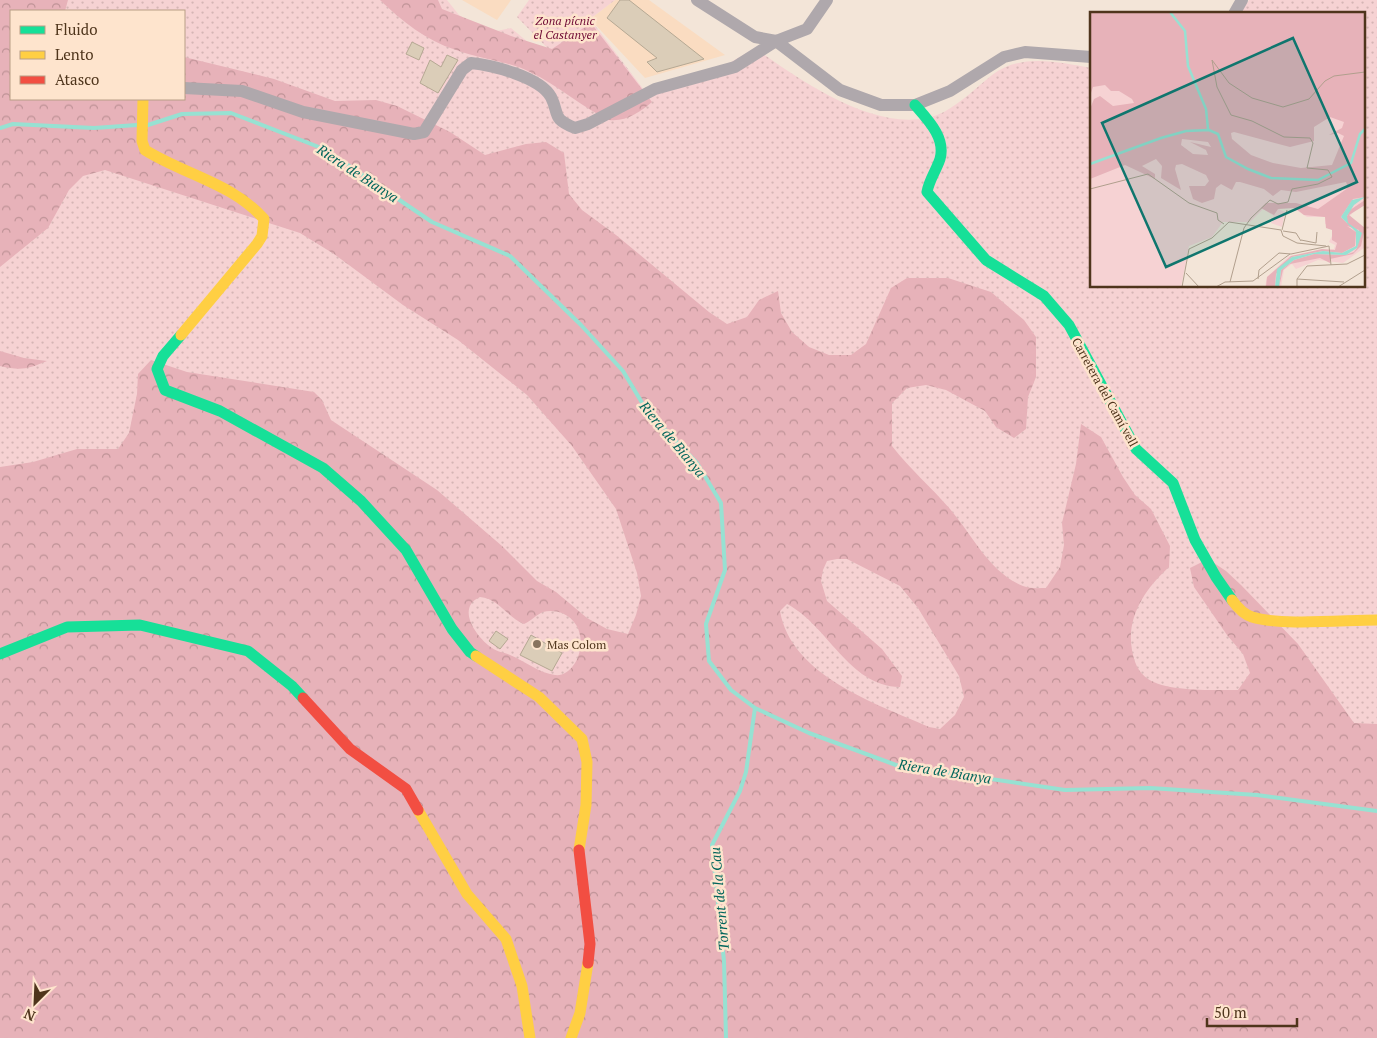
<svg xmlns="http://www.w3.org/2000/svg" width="1377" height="1038" viewBox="0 0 1377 1038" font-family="'PT Serif',serif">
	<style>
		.built { fill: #fadcc1 }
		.grass { fill: url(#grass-dots); fill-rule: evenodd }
		.forest { fill: url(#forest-crowns); fill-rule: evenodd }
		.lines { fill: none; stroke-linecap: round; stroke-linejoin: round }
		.stream { stroke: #97e1d2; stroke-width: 4 }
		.building { fill: #dbcdb8; stroke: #b5a893 }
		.street { stroke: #afa8ac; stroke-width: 12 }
		.fast { stroke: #16e098; stroke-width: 11 }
		.slow { stroke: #ffcf43; stroke-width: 11 }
		.jam { stroke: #f24e42; stroke-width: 11 }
		.poi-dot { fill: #88735e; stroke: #fee4cd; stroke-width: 2 }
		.labels { text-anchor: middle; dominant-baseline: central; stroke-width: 5; stroke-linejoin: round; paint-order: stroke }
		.park-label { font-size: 12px; font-style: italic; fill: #700b35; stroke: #fee4cd }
		.street-label { font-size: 12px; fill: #4f351c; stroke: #fee4cd }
		.poi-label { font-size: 12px; fill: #4f351c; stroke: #fee4cd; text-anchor: start }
		.water-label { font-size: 14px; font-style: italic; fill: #00655b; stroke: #fee4cd }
		.inset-river { fill: none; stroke: #97e1d2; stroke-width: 2.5 }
		.inset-road { fill: none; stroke: #b19f8d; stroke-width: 1 }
		.view { fill: #0f766e; fill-opacity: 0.15; stroke: #0f766e; stroke-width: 2.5 }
		.inset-edge { fill: none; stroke: #4f351c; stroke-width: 2.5 }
	</style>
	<defs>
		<pattern id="grass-dots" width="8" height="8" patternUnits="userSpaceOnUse" patternTransform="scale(1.25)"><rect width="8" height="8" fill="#f6d2d3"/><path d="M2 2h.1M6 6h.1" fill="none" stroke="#d5b5b5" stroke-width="1.8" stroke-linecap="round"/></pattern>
		<pattern id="forest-crowns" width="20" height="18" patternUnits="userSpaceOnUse" patternTransform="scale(1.25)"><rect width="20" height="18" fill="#e7b2b9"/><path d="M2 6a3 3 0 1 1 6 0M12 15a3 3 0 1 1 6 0" fill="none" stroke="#be9296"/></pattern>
	</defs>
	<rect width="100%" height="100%" fill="#f3e5d8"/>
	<!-- built -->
	<path class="built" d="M462,0H511L497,20Z
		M615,0H649L725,55L645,78L590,19Z"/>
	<!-- grass -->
	<path class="grass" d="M0,0H447L459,15L487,33L511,28L602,104L517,17L529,0H615L590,19L644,90L726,65L755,48C801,81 885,141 944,112C962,102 976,88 992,75C1021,53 1058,62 1091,68V286H1363V14H1240L1249,0H1377V1038H0ZM11,11H184V99H11Z"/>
	<!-- forest -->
	<path class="forest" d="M0,0H68L65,11H11V99H184V57L274,79L335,101L376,100L397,106L450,132L485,155L526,144L546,142L564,153L569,194L582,210L616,235L709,312L727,324L747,317L759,300L778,291L781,313L792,332L809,347L829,355H851L866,344L891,288L907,278H948L991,292L1024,320L1036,337V377L1028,397L1026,429L1014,438L996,427L985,411L946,390L926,385L907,388L892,403V446C910,469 931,487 950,509C973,536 989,572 1023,586C1030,589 1039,588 1046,588L1060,567L1064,545L1062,523L1076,464L1081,424L1101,437L1123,477L1135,495L1151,509L1170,546L1169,567C1145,589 1126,617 1132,650C1134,662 1138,672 1148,679C1167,692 1216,690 1238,690L1250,673L1243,654L1227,635L1194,587L1190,568L1208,559L1226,571L1241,585L1298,644L1354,723L1377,724V1038H0V467L33,462L77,449H118L129,433L137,394L138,374L151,360L187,372L314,392L322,400L331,420L437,490L502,546L537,581L556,592L587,618L607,629L628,634L636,615L641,596L637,573L616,509L572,446L527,395L458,340L403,305L334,254L300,233L105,170L83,176L69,190L48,228L0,267ZM837,559H847L900,586L918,608L959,676L964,697L955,715L940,729L929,727C877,704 791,676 780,611L787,604C828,625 848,686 900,687L902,676L882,649L827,601L821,581L823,570L827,561ZM480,597C498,598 508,618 524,624C531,621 536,615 543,612C549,610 557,611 562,613C595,627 579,678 555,675C539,673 525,661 510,655C504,652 497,652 492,648C477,638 455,608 480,597Z
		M380,0H438L442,9L511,36L552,49L591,23L652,102C640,112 626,122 609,120C581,107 558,85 530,72C508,61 480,59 456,50C425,40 403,22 380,0Z
		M0,351L24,358L47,361C28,369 21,371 0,366Z"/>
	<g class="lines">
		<!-- stream -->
		<path class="stream" d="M148,125L182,114L231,113L324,149L432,222L510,256L581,325L623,371L647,411L697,463L721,503L725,570L706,624L709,661L731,690L755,708L809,733L896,765L1065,790L1150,788L1257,795L1377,811
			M0,128L13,124L94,128L137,125
			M726,1038L724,961L712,845L740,791L746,772L755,708"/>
	</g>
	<!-- building -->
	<path class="building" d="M620,0H629L704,59L657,72L647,62L657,58L607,18Z
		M412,42L424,48L419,60L406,54Z
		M447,55L458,60L438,93L420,83L430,60L441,67Z
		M496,631L508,639L500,649L489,641Z
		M531,635L562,653L552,671L520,655Z"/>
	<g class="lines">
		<!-- street -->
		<path class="street" d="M697,0L755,37L776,41
			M1234,14L1242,0
			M776,41L840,90L881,105H915L950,91L1004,57L1025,52L1091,57
			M184,88L242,91L303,112L414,134L424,132L462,70L471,63C492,65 540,77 551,97C560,115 551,118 575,128L588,124L655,89L735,67L776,41L807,29L827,0"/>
		<!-- fast -->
		<path class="fast" d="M915,105C928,120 946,138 940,159C936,171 929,180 927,192L986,260L1044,296L1069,325L1136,449L1173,483L1195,540L1216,577L1232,600
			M181,335L163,356L157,369L165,390L220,411L323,468L361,501L406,550L452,629L470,652L476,656
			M0,654L67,627L140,625L248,651L292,686L303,698"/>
		<!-- slow -->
		<path class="slow" d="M143,99L142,141L145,150C185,175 232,183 264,219L262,236L257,244L181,335
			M1232,600C1237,607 1243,614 1252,617C1281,626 1345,620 1377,620
			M476,656L539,697L582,739L587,762L586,805L579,850
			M418,810L467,894L506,939L522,986L530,1038
			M571,1038L580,1013L588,963"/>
		<!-- jam -->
		<path class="jam" d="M303,698L350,749L406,789L418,810
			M579,850L590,944L588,963"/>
	</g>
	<!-- markers -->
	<circle class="poi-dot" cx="537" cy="644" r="5"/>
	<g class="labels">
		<!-- park labels -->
		<g class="park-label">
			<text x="565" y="20">Zona pícnic<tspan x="565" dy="14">el Castanyer</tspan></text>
		</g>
		<!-- street labels -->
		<g class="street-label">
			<text transform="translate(1105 392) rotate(61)">Carretera del Camí vell</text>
		</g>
		<!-- poi labels -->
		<g class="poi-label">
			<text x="547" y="644">Mas Colom</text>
		</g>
		<!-- water labels -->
		<g class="water-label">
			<text transform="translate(358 173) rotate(33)">Riera de Bianya</text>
			<text transform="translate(673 439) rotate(50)">Riera de Bianya</text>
			<text transform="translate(945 771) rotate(9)">Riera de Bianya</text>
			<text transform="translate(719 899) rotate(-95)">Torrent de la Cau</text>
		</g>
	</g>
	<!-- overview -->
	<g transform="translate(1090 12)">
		<rect width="275" height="275" fill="#f3e5d8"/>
		<path d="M0,0H275V194L271,192L260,204L273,217L274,236L253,251L228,248L206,257L202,252L194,258L191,275H175L177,265L199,244L244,237L245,233L239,230L244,220L241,212H235V205H217L203,196L184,195L195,200L192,215L181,211L184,204L173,197L160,210H133L122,225L99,234L91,275H0Z" fill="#f6d2d3"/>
		<path d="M0,0H275V185L263,187L251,205L257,211V204L260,198L275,188V193L259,203L275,216L271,234L263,242L240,247V251L230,246L200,252L193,258L189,275L191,258L204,248L224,242L255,243L264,240L267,236L269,218L257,214L266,220L265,234L252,241L233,239L202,245L186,262L185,275H176L177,265L201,244L232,237L245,238L247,231L242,228V218L236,216L235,205L214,203L205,196L188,197L184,203L171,196L176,191H206L228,197L255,178L258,175L256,170L206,180L191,178L183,184L174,177L150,170H146L142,178L131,172L126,176L124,187L112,191L103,187L99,174H115L119,169L116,163L92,152L86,153L85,157L91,178L71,166L72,154L66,147L52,154L65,162V167L35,153L0,167V97L4,87L10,84L23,94L44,91L42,87L29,79H21L15,73L3,75L0,84ZM240,105L254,110L252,116L239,123L248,121L254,124L242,153L211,156L183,151L161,143L142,127L141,121L144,120L200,135L224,129V115ZM92,127L118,130L121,135L100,130L116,138L118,143L103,142L91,133Z" fill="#e7b2b9" fill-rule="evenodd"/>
		<path d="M275,185L264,193L257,204L258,211L272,221L267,236L256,243L224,242L204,248L191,258L189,275H185L187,257L202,245L233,239L252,241L266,234V220L251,205L262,188Z" fill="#97e1d2"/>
		<path class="inset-river" d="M80,0L95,19L98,54L116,97L118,117M0,152L71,126L96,119L119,118L128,122L136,145L158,157L181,166L228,168L261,151L270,122L275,117"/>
		<path class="inset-road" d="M0,177L58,162L99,191L127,201L128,208L134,212M192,218L197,198M193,219L206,221L211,229M211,228L226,231L227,220M96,261L109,275M168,267L169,258L189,241L201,242L239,234L241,253M207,267L254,270M140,270L154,216L161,206L180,188L188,192L198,190L202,177L228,172L242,165L238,158L217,156L223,131L220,126L194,125L162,109L141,103L127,75L122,48L139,71L162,86L193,95L219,87L235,69L244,64L275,60M92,275L99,237L122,226L139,210L191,218L193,224L207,231L236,234M126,275L135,270L163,269L200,242M207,275V267L217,254L257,252L275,243M248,275L275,258"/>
		<path class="view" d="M203,26L267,170L76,255L12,111Z"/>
		<rect width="275" height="275" class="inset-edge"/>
	</g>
	<!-- legend -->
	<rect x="10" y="10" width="175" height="90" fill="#fee4cd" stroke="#b89e86"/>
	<rect x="20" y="26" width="25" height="8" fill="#16e098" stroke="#b89e86"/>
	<text x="55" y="35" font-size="15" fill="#4f351c">Fluido</text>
	<rect x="20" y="51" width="25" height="8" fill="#ffcf43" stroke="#b89e86"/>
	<text x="55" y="60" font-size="15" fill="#4f351c">Lento</text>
	<rect x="20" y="76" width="25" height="8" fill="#f24e42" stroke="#b89e86"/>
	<text x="55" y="85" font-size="15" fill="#4f351c">Atasco</text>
	<!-- north arrow -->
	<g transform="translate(35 1003) rotate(204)" stroke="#fee4cd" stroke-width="4" paint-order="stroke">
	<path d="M0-4L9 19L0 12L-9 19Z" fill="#4f351c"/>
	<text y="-8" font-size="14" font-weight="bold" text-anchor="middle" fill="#4f351c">N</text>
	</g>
	<!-- scale -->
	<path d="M1207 1018v8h90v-8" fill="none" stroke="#4f351c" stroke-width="2.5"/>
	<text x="1214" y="1018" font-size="15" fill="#4f351c" stroke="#fee4cd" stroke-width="4" paint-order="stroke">50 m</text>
</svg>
